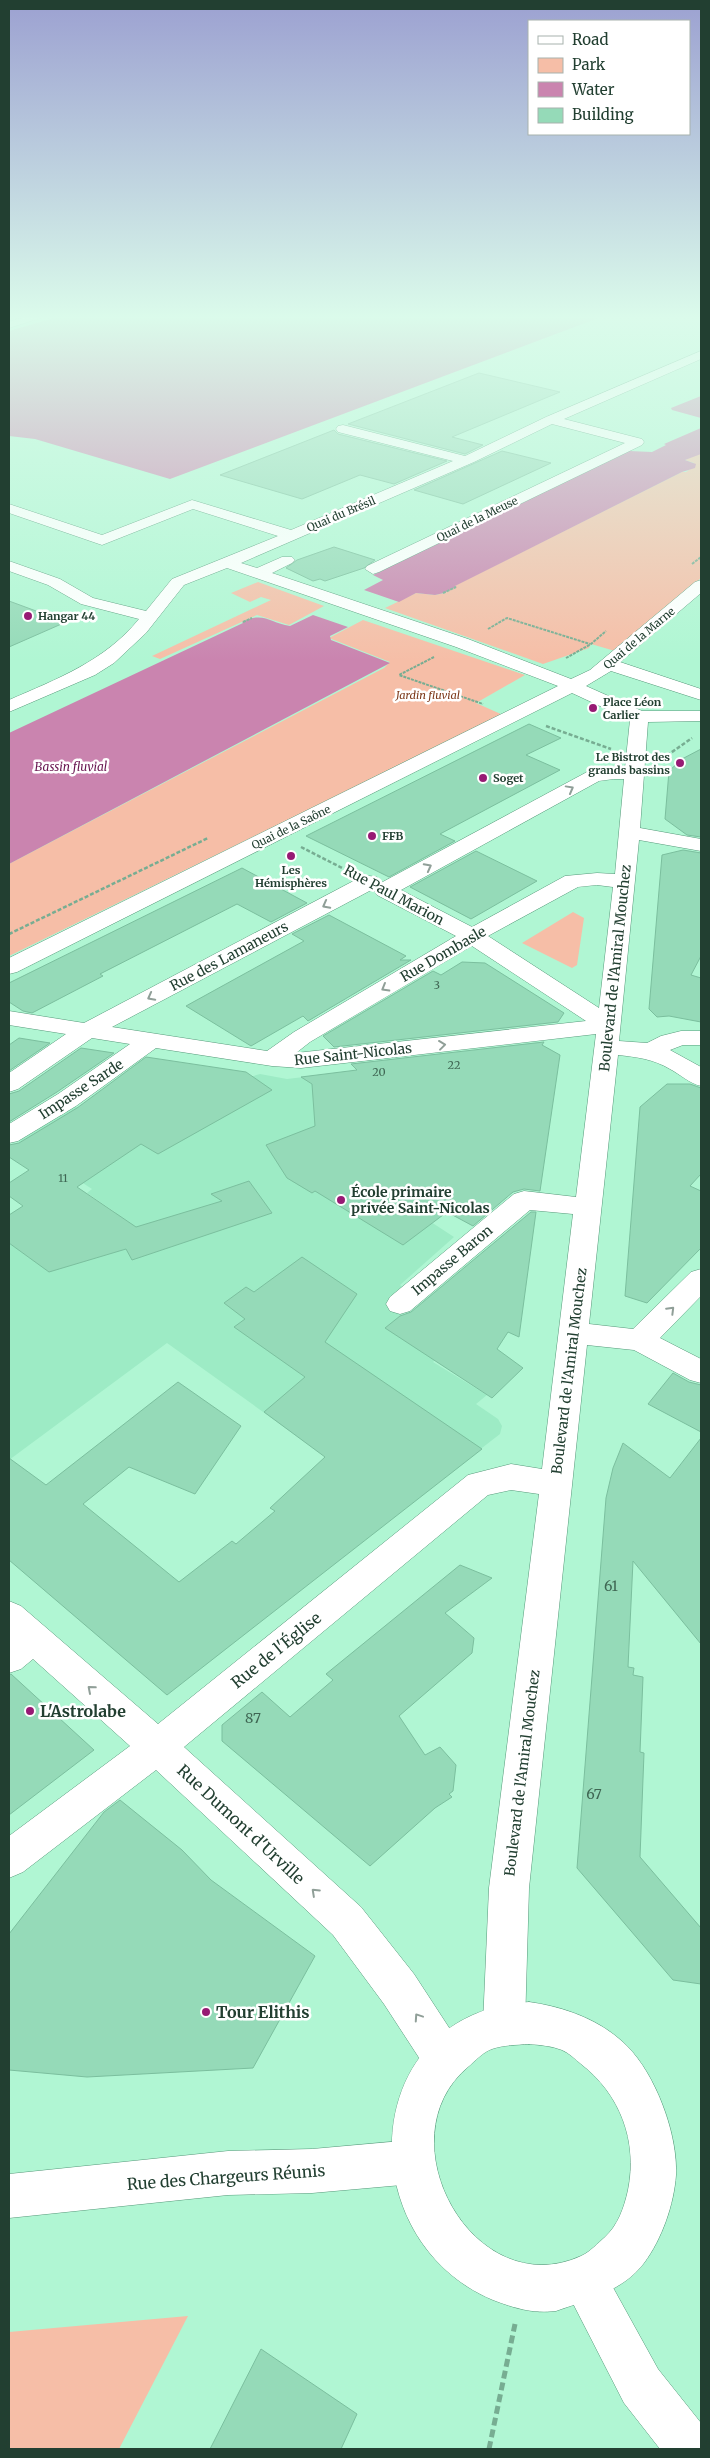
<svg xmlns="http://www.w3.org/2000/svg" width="710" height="2458" viewBox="0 0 710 2458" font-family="Merriweather,serif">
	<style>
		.built { fill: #9debc5 }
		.green { fill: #f6bea7 }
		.water { fill: #ca84af }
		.building { fill: #95dab8; stroke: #7bbf9e }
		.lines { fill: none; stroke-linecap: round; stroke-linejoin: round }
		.minor-casing { stroke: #56997a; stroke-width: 1 }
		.major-casing { stroke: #56997a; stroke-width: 1 }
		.path-far2 { stroke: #77ad92; stroke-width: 2; stroke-dasharray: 3 1; stroke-linecap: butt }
		.path-far1 { stroke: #77ad92; stroke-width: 2.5; stroke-dasharray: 4 2; stroke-linecap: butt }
		.path { stroke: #77ad92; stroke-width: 5; stroke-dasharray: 8 4; stroke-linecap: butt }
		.minor { fill: #fff; fill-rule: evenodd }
		.major { fill: #fff; fill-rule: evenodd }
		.oneway { stroke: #909f98 }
		.poi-dot { fill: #971a74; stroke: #fff; stroke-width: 2 }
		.labels { text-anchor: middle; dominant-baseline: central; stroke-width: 5; stroke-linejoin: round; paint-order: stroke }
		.far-street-label { font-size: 11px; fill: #223f31; stroke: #fff }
		.far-poi-label { font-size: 11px; font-weight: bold; fill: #223f31; stroke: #fff; text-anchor: start }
		.far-park-label { font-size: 11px; font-style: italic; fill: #7d3819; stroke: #fff }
		.number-label { font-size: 11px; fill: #3f6653 }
		.far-water-label { font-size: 12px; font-style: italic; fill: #681550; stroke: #fff }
		.street-label { font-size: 14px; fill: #223f31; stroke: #fff }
		.poi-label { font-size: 14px; font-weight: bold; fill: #223f31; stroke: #fff; text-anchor: start }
		.near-number-label { font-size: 14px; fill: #3f6653 }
		.near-street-label { font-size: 16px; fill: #223f31; stroke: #fff }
		.near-poi-label { font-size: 16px; font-weight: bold; fill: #223f31; stroke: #fff; text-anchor: start }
	</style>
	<rect width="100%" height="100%" fill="#b0f6d3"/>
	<!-- built -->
	<path class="built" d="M260,1074L287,1079L312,1076L314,1114L431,1222L454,1237L400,1285L407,1290L389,1306L451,1346L433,1362L487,1395L476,1404L498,1419L502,1426L500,1434L438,1482L326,1457L167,1343L9,1460V1243L31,1259L124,1230L115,1212L87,1193L92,1189L11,1136L67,1102L104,1121Z"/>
	<!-- green -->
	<path class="green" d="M699,453L701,454V578L615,651L591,644L589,648L543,664L385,608L416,593L435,595L445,593L456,587L454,586L682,472H686L693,467L694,463L685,460Z
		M258,582L324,606L289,625L257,615L160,659L152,656L271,600L261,597L250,602L231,593Z
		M363,620L525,675L476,703L503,715L9,956V864L384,668L390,662L329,638Z
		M573,912L584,918L577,965L572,968L522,943Z
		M188,2316L119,2449H9V2332Z"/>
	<!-- water -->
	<path class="water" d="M57,317H601L170,479L35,439L9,436V331Z
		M701,396V418L672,410L671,408Z
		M701,428V454L685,460L696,464L695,468L682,472L455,586L457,587L444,593L435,595L416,593L399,602L364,590L383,580L373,575L629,451L652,452L666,445L664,444Z
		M313,615L348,627L330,636L331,640L390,663L9,864V733L243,623L242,622C264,611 270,623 290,626Z"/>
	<!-- building -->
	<path class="building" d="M479,373L560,392L452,437L483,445L465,454L348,424Z
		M334,430L338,434L447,461L394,484L360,475L302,499L220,475Z
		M502,451L551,463L463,504L414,490Z
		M334,547L375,560L364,568L325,581L320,579L313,581L286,568L297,560Z
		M9,601L66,622L9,647Z
		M529,724L561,738L526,755L560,770L440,834L455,841L389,877L306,836Z
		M701,749V837L687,835L665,819L669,771L682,759Z
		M683,850L701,853V956L691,975L701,978V1022L669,1016L657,1017L649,1009L662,855Z
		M476,851L537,881L471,919L410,887Z
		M242,868L307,903L271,922L237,904L100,974L103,976L32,1013L23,1011L9,1002V983Z
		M329,915L406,956L400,960H411L308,1021L303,1016L251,1046L186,1006L304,941L292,934Z
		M462,962L485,963L564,1013L558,1022L334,1047L323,1036L433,971L441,975Z
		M19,1038L50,1043L9,1071V1045Z
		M544,1042L542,1045L560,1055L540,1191L524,1189L513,1192L473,1226L447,1212L403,1245L315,1191L312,1193L287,1178L266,1145L315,1126L312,1084L301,1077L357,1070L351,1064Z
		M81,1048L114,1053L57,1092L9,1122V1094L19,1091Z
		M146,1057L246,1072L272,1090L158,1154L141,1144L77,1187L136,1227L222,1201L211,1194L249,1181L272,1213L132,1260L126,1249L49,1272L9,1243V1215L23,1206L9,1196V1183L29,1170L9,1157V1145L19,1143L77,1108Z
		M667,1084H690L701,1088V1174L690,1186L701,1191V1248L647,1303L625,1296L640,1107Z
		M531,1212H536L519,1337L508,1332L497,1349L523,1368L492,1398L385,1328L400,1316L411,1312Z
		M302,1257L357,1294L325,1342L482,1449L167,1695L9,1560V1458L46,1485L178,1382L241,1426L195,1494L129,1467L83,1504L179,1582L232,1541L236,1544L275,1511L270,1508L325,1457L264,1412L305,1377L234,1327L245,1319L224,1303L246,1287L254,1292Z
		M673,1373L689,1382L701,1385V1432L648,1404Z
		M701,1438V1644L633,1561L628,1667L634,1668L633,1675L643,1677L640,1752L644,1753L640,1857L701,1928V1984L673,1980L577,1868L606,1498L613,1468L623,1443L670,1478Z
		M460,1565L492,1578L445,1613L474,1638L472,1653L399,1716L425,1755L440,1747L456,1765L453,1791L449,1794L452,1797L435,1808L370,1866L222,1741V1725L262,1692L290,1717L333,1680L326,1674Z
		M11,1674L94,1750L9,1815V1675Z
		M120,1800L182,1850L211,1880L315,1956L253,2068L87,2077L9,2070V1934L104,1812Z
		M261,2349L357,2414L341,2449H210Z"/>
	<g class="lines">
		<!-- minor casing -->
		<g class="minor-casing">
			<path id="minor" d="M25,317H43L9,328V322Z
				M701,351V359L564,419L642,439L644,442L642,445L379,572L373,574L365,569L367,566L625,443L552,424L474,462L241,563L257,568L282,557H292L295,560L292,563L272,573L468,639L571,679L590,670L695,582L701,580V593L620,662L701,689V700L611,671L586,686L642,711H701V721L648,722L640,828L701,839V851L639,840L619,1041L647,1043L661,1036L681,1031H701V1045H683L670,1050L701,1067V1086C689,1083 681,1075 670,1069C653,1059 637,1057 618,1055L589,1324L633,1329L691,1272L701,1269V1296L660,1338L701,1359V1383L690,1380L634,1350L587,1345L529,1888L525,2024L519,2039L504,2045L489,2039L483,2024L489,1888L539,1494L511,1490L488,1495L184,1747L361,1907L414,1974L459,2043L465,2058L459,2073L444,2079L429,2073L384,2004L333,1935L156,1770L23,1872L9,1878V1836L130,1746L33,1659L21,1669L9,1673V1601L21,1606L158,1724L468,1475L511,1464L542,1469L573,1214L530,1210L410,1311L400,1314L390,1311L386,1304L390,1297L514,1194L524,1191L576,1197L596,1034L301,1068L272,1066L156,1048L76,1106L18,1141L9,1143V1124L58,1094L130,1044L92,1038L18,1089L9,1092V1073L66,1034L9,1025V1011L84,1023L361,877L369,876L377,877L380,882L377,887L112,1027L267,1051L294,1032L456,936L377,895L374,890L377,885L587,772L614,767L625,768L630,720L572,693L17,972L9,974V958L558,686L456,647L227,568L184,585L146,633L114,663L95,675L9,712V700C57,679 105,661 139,619L81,604L48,585L9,571V561L60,579L93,598L146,611L172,579L278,536L193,509L102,545L9,513V504L102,535L192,500L291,530L453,461L338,432L336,429L338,426L343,425L465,456L546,417ZM614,779H624L615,874L597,873L565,876L472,927L401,890L599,781ZM597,885L613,887L599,1008L488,936L578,887ZM472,946L586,1021L296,1053L310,1042Z
				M413,2140L429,2146L435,2162L429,2178L413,2184L312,2193L228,2195L9,2218V2174L228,2151L312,2149Z
				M584,2257L600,2264L658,2369L701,2423V2449H660L624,2403L561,2280L568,2264Z"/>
		</g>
		<!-- major casing -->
		<g class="major-casing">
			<path id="major" d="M529,2002C565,2007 601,2020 627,2046C656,2075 678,2135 676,2175C674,2204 662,2239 644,2263C623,2291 587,2300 556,2311C533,2314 514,2308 493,2300C349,2240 357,2012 529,2002ZM529,2044C540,2045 552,2046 562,2050C569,2053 575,2059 581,2064C620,2094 638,2141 628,2190C624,2208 618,2225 605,2237C598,2243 590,2252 581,2256C474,2305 382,2139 468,2067C475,2061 483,2052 492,2049C503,2045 517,2045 529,2044Z"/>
		</g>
		<!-- path-far2 -->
		<path class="path-far2" d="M692,564L701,557
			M443,593L456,587
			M243,622L252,618
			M488,629L507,618L590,644
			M434,657L399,675L483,704
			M566,658L591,644L606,631"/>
		<!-- path-far1 -->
		<path class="path-far1" d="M546,726L611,749
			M662,759L692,738
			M301,847L342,868
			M9,934L208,838"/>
		<!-- path -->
		<path class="path" d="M489,2449L515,2324"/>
		<!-- minor -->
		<use href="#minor" class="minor"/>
		<!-- major -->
		<use href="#major" class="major"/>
	</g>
	<!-- one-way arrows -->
	<defs><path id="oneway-chevron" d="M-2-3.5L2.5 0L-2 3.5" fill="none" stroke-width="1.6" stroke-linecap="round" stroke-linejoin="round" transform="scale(1.25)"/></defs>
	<g class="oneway">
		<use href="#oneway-chevron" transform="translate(570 789) rotate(-29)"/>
		<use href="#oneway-chevron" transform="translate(428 867) rotate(-28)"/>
		<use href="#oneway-chevron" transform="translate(326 905) rotate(152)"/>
		<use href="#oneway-chevron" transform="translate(385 988) rotate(150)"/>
		<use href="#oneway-chevron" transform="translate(151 997) rotate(152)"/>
		<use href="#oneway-chevron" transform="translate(442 1045) rotate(-7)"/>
		<use href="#oneway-chevron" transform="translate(671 1310) rotate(-45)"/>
		<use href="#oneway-chevron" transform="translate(91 1689) rotate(-139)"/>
		<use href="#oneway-chevron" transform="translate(315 1892) rotate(-137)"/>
		<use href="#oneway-chevron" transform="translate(418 2017) rotate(-124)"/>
	</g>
	<!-- sky -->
	<linearGradient id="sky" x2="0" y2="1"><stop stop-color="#9ca1d1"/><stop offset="0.48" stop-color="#dbfbeb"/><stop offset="1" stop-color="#dbfbeb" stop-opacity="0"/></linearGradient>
	<rect width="710" height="661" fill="url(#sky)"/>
	<!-- markers -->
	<g class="poi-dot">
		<circle cx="28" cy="616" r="5"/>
		<circle cx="593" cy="708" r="5"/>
		<circle cx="680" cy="763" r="5"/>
		<circle cx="483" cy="778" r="5"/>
		<circle cx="372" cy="836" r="5"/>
		<circle cx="291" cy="856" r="5"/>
		<circle cx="341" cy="1200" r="5"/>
		<circle cx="30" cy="1711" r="5"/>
		<circle cx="206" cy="2012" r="5"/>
	</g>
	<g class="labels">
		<!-- far-street labels -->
		<g class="far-street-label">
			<text transform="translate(341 514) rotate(-23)">Quai du Brésil</text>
			<text transform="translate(477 519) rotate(-26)">Quai de la Meuse</text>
			<text transform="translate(639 638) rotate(-40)">Quai de la Marne</text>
			<text transform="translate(291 827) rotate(-26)">Quai de la Saône</text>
		</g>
		<!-- far-poi labels -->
		<g class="far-poi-label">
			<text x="38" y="616">Hangar 44</text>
			<text x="603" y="702">Place Léon<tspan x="603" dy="13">Carlier</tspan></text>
			<text x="670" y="757" text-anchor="end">Le Bistrot des<tspan x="670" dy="13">grands bassins</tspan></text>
			<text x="493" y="778">Soget</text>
			<text x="382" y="836">FFB</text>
			<text x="291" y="870" text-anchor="middle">Les<tspan x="291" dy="13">Hémisphères</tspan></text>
		</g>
		<!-- far-park labels -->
		<g class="far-park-label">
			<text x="428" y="695">Jardin fluvial</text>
		</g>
		<!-- number labels -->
		<g class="number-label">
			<text x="437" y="985">3</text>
			<text x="454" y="1065">22</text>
			<text x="379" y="1072">20</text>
			<text x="63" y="1178">11</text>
		</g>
		<!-- far-water labels -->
		<g class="far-water-label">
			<text x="71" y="766">Bassin fluvial</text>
		</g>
		<!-- street labels -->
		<g class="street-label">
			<text transform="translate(394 895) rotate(28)">Rue Paul Marion</text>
			<text transform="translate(443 954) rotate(-30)">Rue Dombasle</text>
			<text transform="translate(229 956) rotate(-28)">Rue des Lamaneurs</text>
			<text transform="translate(615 968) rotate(-84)">Boulevard de l'Amiral Mouchez</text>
			<text transform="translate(353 1054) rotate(-6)">Rue Saint-Nicolas</text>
			<text transform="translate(81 1089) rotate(-33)">Impasse Sarde</text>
			<text transform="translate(452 1260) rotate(-40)">Impasse Baron</text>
			<text transform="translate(569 1371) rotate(-83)">Boulevard de l'Amiral Mouchez</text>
			<text transform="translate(522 1773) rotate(-83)">Boulevard de l'Amiral Mouchez</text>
		</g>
		<!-- poi labels -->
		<g class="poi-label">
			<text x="351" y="1192">École primaire<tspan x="351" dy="16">privée Saint-Nicolas</tspan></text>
		</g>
		<!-- near-number labels -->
		<g class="near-number-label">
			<text x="611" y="1586">61</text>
			<text x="253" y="1718">87</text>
			<text x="594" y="1794">67</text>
		</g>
		<!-- near-street labels -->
		<g class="near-street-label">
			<text transform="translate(276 1650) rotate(-39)">Rue de l'Église</text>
			<text transform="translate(241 1824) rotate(43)">Rue Dumont d'Urville</text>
			<text transform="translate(226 2177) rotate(-4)">Rue des Chargeurs Réunis</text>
		</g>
		<!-- near-poi labels -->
		<g class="near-poi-label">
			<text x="40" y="1711">L'Astrolabe</text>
			<text x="216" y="2012">Tour Elithis</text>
		</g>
	</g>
	<!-- border -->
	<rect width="710" height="2458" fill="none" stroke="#223f31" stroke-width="20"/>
	<!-- legend -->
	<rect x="528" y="20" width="162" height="115" fill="#ffffff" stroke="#a7b2ad"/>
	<rect x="538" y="36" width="25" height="8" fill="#ffffff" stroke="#a7b2ad"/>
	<text x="572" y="45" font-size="15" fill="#223f31">Road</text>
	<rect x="538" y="58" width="25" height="15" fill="#f6bea7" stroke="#a7b2ad"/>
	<text x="572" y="70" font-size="15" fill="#223f31">Park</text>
	<rect x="538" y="82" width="25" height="15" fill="#ca84af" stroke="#a7b2ad"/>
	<text x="572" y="95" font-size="15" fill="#223f31">Water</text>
	<rect x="538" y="108" width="25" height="15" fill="#95dab8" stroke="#a7b2ad"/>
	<text x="572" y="120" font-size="15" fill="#223f31">Building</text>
</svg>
